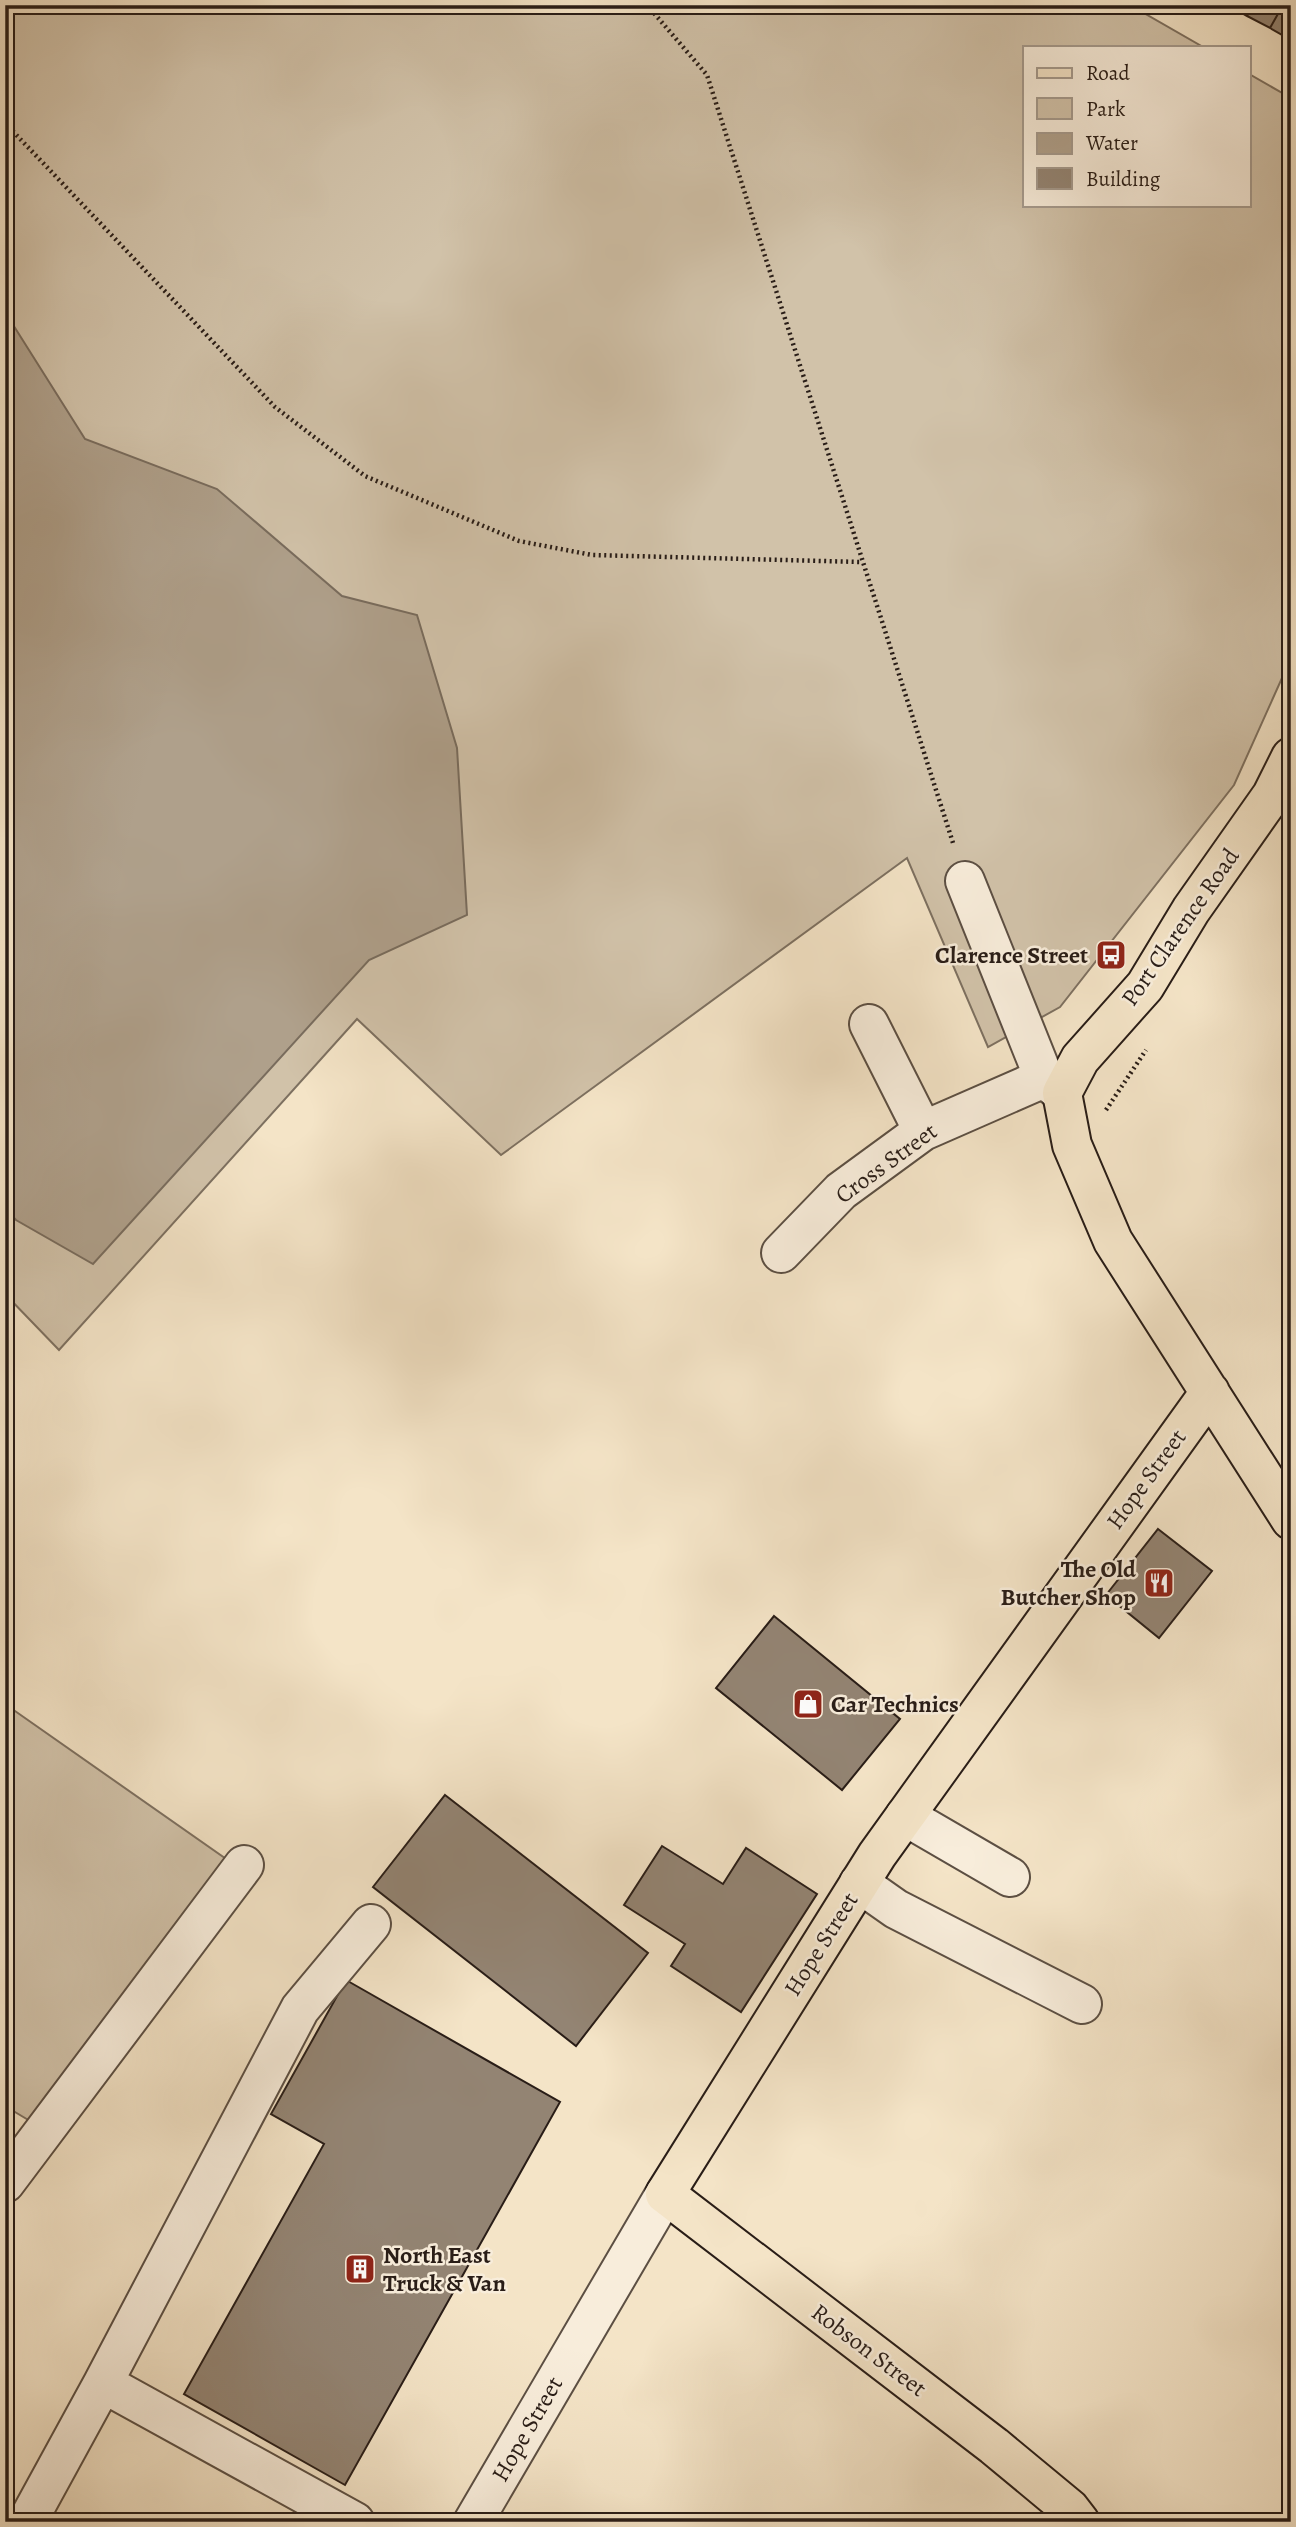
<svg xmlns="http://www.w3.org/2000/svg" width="1296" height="2527" viewBox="0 0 1296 2527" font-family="Alegreya,serif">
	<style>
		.green { fill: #d1c2a9; stroke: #7d7060; stroke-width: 2 }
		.water { fill: #afa08b; stroke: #796c5d; stroke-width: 2 }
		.building { fill: #938473; stroke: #291d17; stroke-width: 2 }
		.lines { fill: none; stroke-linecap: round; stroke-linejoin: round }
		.minor-casing { stroke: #5c4f43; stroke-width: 42 }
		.major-casing { stroke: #291d17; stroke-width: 42 }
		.path { stroke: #291d17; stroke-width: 4.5; stroke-dasharray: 2 3.5; stroke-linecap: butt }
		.minor { stroke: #f8eddb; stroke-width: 38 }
		.major { stroke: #f4e4c7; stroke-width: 38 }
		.labels { text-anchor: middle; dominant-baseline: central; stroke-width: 5; stroke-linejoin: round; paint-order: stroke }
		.street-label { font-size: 24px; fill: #291d17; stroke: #f8eddb }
		.poi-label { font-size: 24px; font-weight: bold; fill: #291d17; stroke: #f8eddb; text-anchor: end }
	</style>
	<rect width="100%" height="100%" fill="#f4e4c7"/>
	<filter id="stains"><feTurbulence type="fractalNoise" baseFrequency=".00286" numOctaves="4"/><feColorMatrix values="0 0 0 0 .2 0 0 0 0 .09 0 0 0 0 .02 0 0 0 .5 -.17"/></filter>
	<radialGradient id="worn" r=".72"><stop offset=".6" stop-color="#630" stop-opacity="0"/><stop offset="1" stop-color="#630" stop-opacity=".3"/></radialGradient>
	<!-- green -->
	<path class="green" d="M5,5H1141L1144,13L1203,47H1025V205H1249V74L1291,98V658L1234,785L1060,1007L988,1047L907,858L501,1155L357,1019L59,1350L5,1294Z
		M5,1704L229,1861L30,2121L5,2106Z"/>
	<!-- water -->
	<path class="water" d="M5,312L85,439L217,489L342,596L417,615L457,748L467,915L369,960L93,1264L16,1220L5,1208Z"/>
	<!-- building -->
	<path class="building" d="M1228,5H1252L1247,16Z
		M1252,5H1283L1270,28L1247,16Z
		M1283,5H1291V40L1270,28Z
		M1158,1529L1212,1571L1159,1638L1106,1595Z
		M774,1616L900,1719L842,1790L716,1688Z
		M445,1795L648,1953L576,2046L373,1887Z
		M662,1846L723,1884L746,1848L817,1894L741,2012L671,1966L685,1944L624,1905Z
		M346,1980L560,2102L345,2485L184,2394L324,2144L271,2114Z"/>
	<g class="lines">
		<!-- minor casing -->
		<g class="minor-casing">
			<path id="minor" d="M965,881L1044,1078L1062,1093
				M869,1024L923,1131
				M781,1253L841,1191L923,1131L1044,1078
				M905,1816L1010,1877
				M859,1883L896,1909L1082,2004
				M5,2183L244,1865
				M27,2522L103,2383
				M355,2522L103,2383L300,2009L371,1924
				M473,2522L665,2194"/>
		</g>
		<!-- major casing -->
		<g class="major-casing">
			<path id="major" d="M1291,757L1272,795L1191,910L1145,986L1080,1059L1062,1093L1072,1145L1113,1241L1291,1520
				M1080,2522L1070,2509L994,2446L665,2194L877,1855L1210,1392"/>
		</g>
		<!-- path -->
		<path class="path" d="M647,5L707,75L953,843
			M5,123L275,407L365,476L519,541L592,555L861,562
			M1106,1110L1146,1050"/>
		<!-- minor -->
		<use href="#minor" class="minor"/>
		<!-- major -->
		<use href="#major" class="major"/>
	</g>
	<!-- icons -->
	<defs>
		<g id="bus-square" transform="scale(1.575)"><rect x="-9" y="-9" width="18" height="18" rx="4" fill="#8f2418" stroke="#f8eddb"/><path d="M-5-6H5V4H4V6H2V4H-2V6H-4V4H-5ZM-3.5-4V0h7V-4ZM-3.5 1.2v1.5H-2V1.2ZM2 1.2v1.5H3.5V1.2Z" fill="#fff"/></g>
		<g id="restaurant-square" transform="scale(1.575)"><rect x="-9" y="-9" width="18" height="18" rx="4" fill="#8f2418" stroke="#f8eddb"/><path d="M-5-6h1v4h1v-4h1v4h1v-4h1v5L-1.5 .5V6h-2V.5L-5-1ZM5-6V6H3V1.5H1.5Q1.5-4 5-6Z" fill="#fff"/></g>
		<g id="shop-square" transform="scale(1.575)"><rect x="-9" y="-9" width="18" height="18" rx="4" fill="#8f2418" stroke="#f8eddb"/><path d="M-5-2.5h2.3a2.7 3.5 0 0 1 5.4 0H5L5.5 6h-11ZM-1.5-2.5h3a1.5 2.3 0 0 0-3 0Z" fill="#fff"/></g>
		<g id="building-square" transform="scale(1.575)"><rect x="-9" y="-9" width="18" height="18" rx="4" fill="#8f2418" stroke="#f8eddb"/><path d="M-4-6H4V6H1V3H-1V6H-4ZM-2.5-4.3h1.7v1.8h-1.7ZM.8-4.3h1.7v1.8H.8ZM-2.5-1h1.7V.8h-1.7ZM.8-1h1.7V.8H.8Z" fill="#fff"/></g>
	</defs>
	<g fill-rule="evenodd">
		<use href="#bus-square" x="1111" y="955"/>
		<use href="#restaurant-square" x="1159" y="1583"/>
		<use href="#shop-square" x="808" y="1704"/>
		<use href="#building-square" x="360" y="2269"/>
	</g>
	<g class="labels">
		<!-- street labels -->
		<g class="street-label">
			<text transform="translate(1180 927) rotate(-55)">Port Clarence Road</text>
			<text transform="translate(886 1163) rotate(-36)">Cross Street</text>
			<text transform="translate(1146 1479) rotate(-54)">Hope Street</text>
			<text transform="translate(821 1944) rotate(-58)">Hope Street</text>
			<text transform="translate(869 2350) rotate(37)">Robson Street</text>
			<text transform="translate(527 2429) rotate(-60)">Hope Street</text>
		</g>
		<!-- poi labels -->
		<g class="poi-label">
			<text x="1088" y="955">Clarence Street</text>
			<text x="1136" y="1569">The Old<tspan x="1136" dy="28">Butcher Shop</tspan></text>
			<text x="831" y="1704" text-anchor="start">Car Technics</text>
			<text x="383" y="2255" text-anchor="start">North East<tspan x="383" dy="28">Truck &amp; Van</tspan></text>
		</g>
	</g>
	<!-- margin -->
	<rect width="1296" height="2527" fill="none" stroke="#f4e4c7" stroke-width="28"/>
	<rect x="7" y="7" width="1282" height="2513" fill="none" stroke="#291d17" stroke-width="3.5"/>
	<rect x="14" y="14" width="1268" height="2499" fill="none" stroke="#291d17" stroke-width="2"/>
	<!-- legend -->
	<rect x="1023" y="46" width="228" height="161" fill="#f8eddb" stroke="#a59a8d" stroke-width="2"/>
	<rect x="1037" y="68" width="35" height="10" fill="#f4e4c7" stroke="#a59a8d" stroke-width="2"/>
	<text x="1086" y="80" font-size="21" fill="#291d17">Road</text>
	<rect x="1037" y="98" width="35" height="21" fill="#d1c2a9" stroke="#a59a8d" stroke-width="2"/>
	<text x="1086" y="116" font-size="21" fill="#291d17">Park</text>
	<rect x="1037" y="133" width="35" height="21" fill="#afa08b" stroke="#a59a8d" stroke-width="2"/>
	<text x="1086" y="150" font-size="21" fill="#291d17">Water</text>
	<rect x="1037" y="168" width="35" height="21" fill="#938473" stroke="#a59a8d" stroke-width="2"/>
	<text x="1086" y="186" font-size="21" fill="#291d17">Building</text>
	<rect width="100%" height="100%" filter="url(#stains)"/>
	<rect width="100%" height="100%" fill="url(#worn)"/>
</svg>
